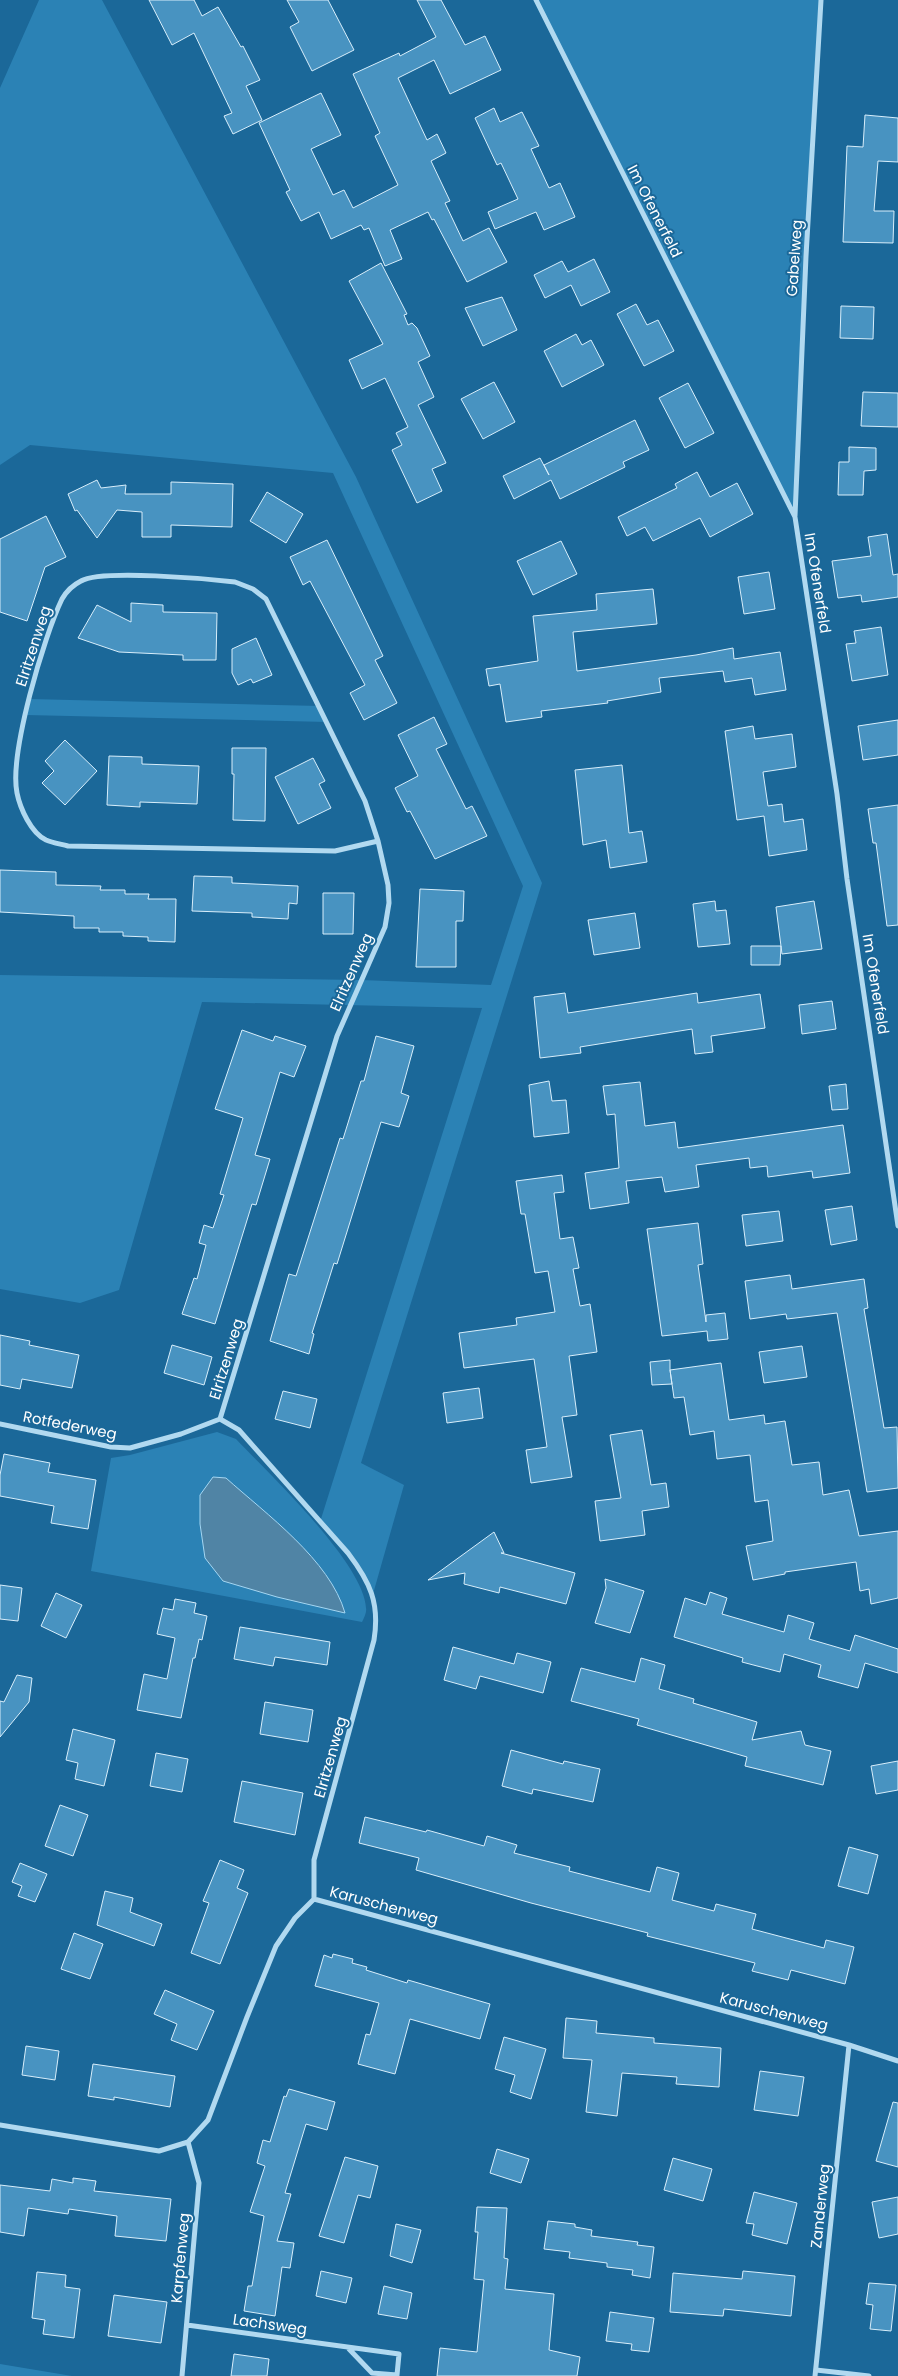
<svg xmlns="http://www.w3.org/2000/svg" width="898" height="2376" viewBox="0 0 898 2376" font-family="Poppins,sans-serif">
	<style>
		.green { fill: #2b82b5 }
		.water { fill: #5084a5; stroke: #a4d6f2 }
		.building { fill: #4893c1; stroke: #d8eefb }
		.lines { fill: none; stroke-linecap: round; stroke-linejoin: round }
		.minor { stroke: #b1d9f0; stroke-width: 5 }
		.labels { text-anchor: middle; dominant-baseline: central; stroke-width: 4; stroke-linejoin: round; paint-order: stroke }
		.street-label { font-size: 15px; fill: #fff; stroke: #1b6899 }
	</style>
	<rect width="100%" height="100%" fill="#1b6899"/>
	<!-- green -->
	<path class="green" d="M39,0H102L356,477L542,883L361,1463L404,1485L373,1594L360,1568L320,1522L482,1008L202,1002L119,1290L80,1303L0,1289V975L361,980L491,985L523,886L333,473L30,445L0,465V88Z
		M536,0H821L795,517Z
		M29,699L320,706L328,722L26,715Z
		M217,1432L236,1439C268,1473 364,1563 366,1608C367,1612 364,1618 362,1622L91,1571L111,1458L130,1455Z
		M0,2364L72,2376H0Z"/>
	<!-- water -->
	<path class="water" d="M213,1477L226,1478C266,1514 330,1560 345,1613L277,1597L223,1581L205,1558L200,1524V1495Z"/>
	<!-- building -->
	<path class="building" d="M149,0H194L202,16L218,7L241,47L243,46L260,80L246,86L262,120L233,134L224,116L232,113L194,33L172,45Z
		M287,0H328L354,50L312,71L290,27L299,22Z
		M417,0H441L465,45L485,36L501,70L450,94L434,60L398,78L427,140L437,134L446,153L431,161L450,201L445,203L463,241L489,228L507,262L467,282L434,219L432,220L428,212L390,230L402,259L385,266L369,228L364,230L361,225L331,239L319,212L301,221L286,192L290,190L259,123L321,93L341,135L311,149L333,195L344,190L353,208L398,185L375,136L380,133L353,74L399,53L400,56L436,37Z
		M494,108L500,122L522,112L539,146L531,149L549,188L560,183L575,217L544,230L536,212L495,229L488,212L518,199L501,163L497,165L475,118Z
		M865,115L898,118V162L878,161L874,211H894L893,243L843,242L847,146L863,147Z
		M594,259L610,292L581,306L571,285L545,298L534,275L562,261L568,272Z
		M381,263L407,314L404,315L408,325L412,323L417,328L430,356L418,362L434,397L418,405L446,463L432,469L442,491L417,503L392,450L402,445L396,433L408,427L385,378L362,389L349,360L383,344L349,281Z
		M502,297L517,330L483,346L465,308Z
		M636,304L647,325L658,320L674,351L644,366L617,314Z
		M841,306L874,307L873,339L840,338Z
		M576,334L582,345L591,340L604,365L562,387L544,351Z
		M494,382L515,422L483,439L461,399Z
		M688,383L714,433L685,448L659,398Z
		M863,392L898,393V427L861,426Z
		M635,420L649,450L623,462L625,467L560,499L551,480L514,499L503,476L540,458L549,475L544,465Z
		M849,447L876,448V470L864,471L863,495H838L839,462H849Z
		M697,472L710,497L737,483L753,514L710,537L700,518L653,541L645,527L627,536L618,517L677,488L675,484Z
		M97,480L101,488L126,485L125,494H171V482L233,484L232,527L171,525V537H142V512L117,510L97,538L77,510L75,511L68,494Z
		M267,492L303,514L286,543L250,521Z
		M46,516L66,557L45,567L27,621L0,612V539Z
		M887,534L893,575L898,574V597L862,602L861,595L838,598L832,561L871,556L868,537Z
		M327,540L383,656L375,660L397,703L364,720L350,693L365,685L310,581L303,585L290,557Z
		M561,541L577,574L533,595L517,561Z
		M769,572L775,609L744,614L738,577Z
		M653,589L657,624L573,632L577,671L696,655L733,648L734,659L780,652L786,690L755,695L752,678L725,682L723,671L659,678L661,692L607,701L608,703L541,711L542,717L506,722L500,684L489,686L486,669L538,661L533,616L597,610L596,594Z
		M131,603L163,605V612L217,613L216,660H183V655L119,652L78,638L97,605L131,622Z
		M881,627L888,675L852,681L846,644L856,643L854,631Z
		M256,638L272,675L253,683L251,679L238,685L232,673V649Z
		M434,717L447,744L436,749L466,809L472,806L487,836L435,859L410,811L407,812L395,788L418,776L398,735Z
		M898,720V755L863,760L858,726Z
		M753,726L755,739L792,734L796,767L763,772L768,806L782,804L784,822L803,819L807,850L769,856L764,816L737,820L725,731Z
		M65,740L97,771L65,805L42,783L54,771L45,761Z
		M232,748H266L265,821L233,820L234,774H232Z
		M109,756L142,757V764L199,766L197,804L140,802V807L107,805Z
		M313,758L325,781L319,784L331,808L298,824L275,777Z
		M622,765L629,833L642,831L647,862L610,868L606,840L583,845L575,770Z
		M898,805V925L887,926L876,843H873L868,809Z
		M0,870L56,872V885L101,886L100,890H125V894H149L148,899H176L175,942L148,941V937L123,936V932H99V928H74V916L0,912Z
		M194,876L232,877V883L298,886L297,904L289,903L288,919L252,917V913L192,911Z
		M420,889L464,891L463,921H456V967H416Z
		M323,893H354L353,934H323Z
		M715,901L716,911L726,910L730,944L698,947L693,904Z
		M814,901L822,949L782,954L776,907Z
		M635,913L640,948L594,955L588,920Z
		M751,946H781L780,965H751Z
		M565,993L568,1013L697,993L698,1003L760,994L765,1028L711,1036L713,1052L695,1054L692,1029L580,1047L581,1053L540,1058L534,997Z
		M832,1001L836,1029L802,1034L799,1005Z
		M242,1030L273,1041L275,1036L306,1046L294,1077L280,1072L255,1155L270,1159L256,1205L252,1204L215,1324L182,1314L194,1278L197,1279L206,1245L199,1243L204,1225L213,1228L224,1195L220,1194L243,1118L215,1109Z
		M376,1036L414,1046L401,1093L409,1096L399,1127L381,1122L337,1264L334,1263L312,1333L314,1334L309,1354L270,1341L289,1274L296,1276L340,1138L343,1139L361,1081H364Z
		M549,1081L552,1101L566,1100L569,1133L534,1137L529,1085Z
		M640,1082L645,1126L675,1122L678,1148L843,1125L850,1173L813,1178L812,1171L768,1177L767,1166L750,1168L749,1158L696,1165L699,1187L665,1192L662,1177L626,1181L629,1203L590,1209L585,1173L619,1168L615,1114L607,1115L603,1086Z
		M846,1084L848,1109L832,1110L829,1086Z
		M562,1175L564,1192L554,1193L560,1239L573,1237L579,1268L573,1269L580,1306L590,1304L597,1352L569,1356L577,1415L562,1417L572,1477L531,1483L526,1450L547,1447L534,1359L464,1368L459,1333L517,1325L516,1318L555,1312L548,1271L535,1273L525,1214H521L516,1181Z
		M852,1206L857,1240L831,1245L825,1210Z
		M779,1211L783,1241L746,1246L742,1215Z
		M698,1223L703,1264L698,1265L706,1322V1315L725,1313L728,1339L708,1341L707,1331L662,1336L647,1229Z
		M790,1275L792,1289L864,1279L868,1308L864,1309L884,1428L897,1427L898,1488L867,1492L837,1313L787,1319L786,1314L750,1319L745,1281Z
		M0,1335L30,1341L29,1345L79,1355L72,1388L22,1379L20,1389L0,1385Z
		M172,1345L212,1357L204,1385L164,1373Z
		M802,1346L807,1377L764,1383L759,1352Z
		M670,1360V1370L721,1363L729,1420L764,1415L765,1424L785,1421L792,1465L819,1462L823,1495L849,1490L859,1536L898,1531V1598L871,1604L869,1589L860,1591L856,1562L785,1572V1574L753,1580L746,1546L773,1541L768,1500L755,1502L750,1455L717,1459L714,1431L690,1435L684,1397L674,1398L670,1370L672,1384L652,1385L650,1362Z
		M479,1388L483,1418L447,1423L443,1393Z
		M283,1391L317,1399L310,1428L275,1419Z
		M642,1430L651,1485L666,1483L669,1507L642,1511L645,1535L600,1541L595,1501L621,1498L610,1435Z
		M4,1454L50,1463L48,1472L96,1480L88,1529L51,1523L54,1506L0,1496V1475Z
		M494,1532L504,1553H501L575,1573L566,1604L500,1587L499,1593L464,1584L465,1573L428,1580Z
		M605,1579L644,1591L630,1633L595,1623L606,1588Z
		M0,1585L22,1588L18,1621L0,1619Z
		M710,1592L727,1598L722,1614L784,1632L788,1615L814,1623L809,1639L850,1651L855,1635L898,1649V1673L865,1663L858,1688L818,1677L821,1665L784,1654L780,1672L742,1662L743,1658L674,1637L685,1598L706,1605Z
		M56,1593L82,1605L66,1638L41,1626Z
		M175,1599L196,1603L194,1613L207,1616L202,1640L199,1639L195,1658H193L181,1718L137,1710L144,1674L167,1679L175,1638L157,1634L163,1608L173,1610Z
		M240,1627L330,1642L327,1665L275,1657L273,1666L234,1659Z
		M453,1647L514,1664L517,1653L551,1662L543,1693L480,1676L476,1689L444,1680Z
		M641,1658L665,1665L659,1689L694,1699L693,1703L757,1722L752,1740L801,1731L805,1745L831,1751L823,1785L745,1766L747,1757L637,1725L639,1719L571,1701L581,1668L635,1682Z
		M17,1675L32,1678L29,1702L0,1737V1701L4,1702Z
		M265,1702L313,1710L308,1742L260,1734Z
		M73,1729L115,1740L104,1786L75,1779L78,1763L66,1760Z
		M511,1750L563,1764L564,1761L600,1769L593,1802L533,1789L532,1794L502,1786Z
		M156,1753L188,1759L182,1792L150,1786Z
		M898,1761V1790L876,1794L871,1766Z
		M242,1781L303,1793L295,1835L234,1822Z
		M60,1805L88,1815L73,1856L45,1846Z
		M365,1817L426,1832L427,1830L484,1846L487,1836L517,1845L514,1853L570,1867L569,1871L650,1892L657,1867L679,1873L672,1900L714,1911L716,1904L756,1914L752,1929L824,1948L826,1940L854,1947L845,1984L791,1970L788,1980L752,1971L755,1963L647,1936L648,1933L531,1903L416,1870L419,1858L359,1843Z
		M849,1847L878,1855L868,1894L838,1886Z
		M220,1860L244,1870L237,1888L248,1893L220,1964L191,1953L209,1903L203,1901Z
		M20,1863L47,1874L35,1902L18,1896L22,1886L12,1882Z
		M105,1891L133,1898L130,1912L162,1924L154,1946L97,1925Z
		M74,1933L103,1944L90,1979L61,1969Z
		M333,1954L353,1959L352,1963L367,1967L366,1970L407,1983L408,1980L490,2004L480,2039L410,2019L395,2074L358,2064L366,2034L370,2035L379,2003L315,1986L324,1955L332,1958Z
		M165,1990L214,2011L197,2050L171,2040L177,2024L154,2014Z
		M566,2018L597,2021L596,2033L654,2038V2043L721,2048L719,2087L676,2084L677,2077L622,2073L617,2116L586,2112L592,2060L563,2058Z
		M504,2037L546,2049L531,2099L510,2092L515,2075L495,2069Z
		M26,2046L59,2051L55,2080L22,2075Z
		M93,2064L175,2076L170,2107L114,2097V2100L88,2096Z
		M760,2071L804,2077L798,2116L754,2110Z
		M289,2089L335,2102L327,2130L306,2124L285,2193L291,2194L277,2241L294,2243L290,2268L282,2267L275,2316L244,2311L248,2286H252L264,2216L250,2212L265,2166L257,2163L263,2140L270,2142L284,2096L286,2097Z
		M893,2102L898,2103V2167L876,2161Z
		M497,2149L529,2159L521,2183L490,2173Z
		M345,2157L378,2166L370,2198L358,2195L344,2243L319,2236Z
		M673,2158L712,2169L703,2201L664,2190Z
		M73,2178L96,2181L94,2191L171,2199L166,2241L115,2236L117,2216L69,2209L68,2214L28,2208L24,2236L0,2232V2185L50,2191L52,2179L73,2183Z
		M754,2192L797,2203L787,2244L752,2235L754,2224L746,2223Z
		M898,2197V2234L879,2238L872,2202Z
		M477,2207L507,2208L504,2258L508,2259L505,2289L554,2294L549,2350L580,2357L577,2376H437L440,2348L477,2352L484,2280L474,2279L478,2232H475Z
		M548,2221L575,2224V2227L592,2230L591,2236L638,2242L637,2245L654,2247L650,2278L632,2275L633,2270L607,2267V2263L569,2258L570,2252L544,2249Z
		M396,2224L421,2230L412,2263L390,2256Z
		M321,2271L352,2278L346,2303L316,2296Z
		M743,2271L795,2276L791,2316L724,2309L723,2316L670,2312L673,2273L742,2279Z
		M37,2272L66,2275L65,2287L80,2289L74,2338L43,2334L45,2320L32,2318Z
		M869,2283L896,2285L891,2331L870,2329L873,2305L866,2304Z
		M384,2286L412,2293L407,2319L378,2314Z
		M114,2295L167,2302L161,2343L108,2336Z
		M610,2312L654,2318L649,2352L631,2350L632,2344L606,2341Z
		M234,2354L269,2359L267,2376H231Z"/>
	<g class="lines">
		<!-- minor -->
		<path class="minor" d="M536,0L795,517L837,794L847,879L898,1226
			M795,516L806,256L821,0
			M0,1424L111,1447L130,1448L181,1434L220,1419
			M314,1899V1860L374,1640C380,1603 370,1582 348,1553L239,1430L220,1419L337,1036L385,927L389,903L388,885L378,841L365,801L266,599L253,589L235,582C208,579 101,569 81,581C73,585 66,592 62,599C44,636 9,754 17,793C20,808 31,833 46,840C53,843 61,844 68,846L335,851L378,841
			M0,2125L159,2151L188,2142L208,2120L247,2017L276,1946L295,1918L314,1899L849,2045L898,2061
			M187,2325L399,2354L397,2375L372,2373L349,2349
			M816,2370L869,2376
			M182,2376L199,2183L188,2142
			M815,2376L849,2045"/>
	</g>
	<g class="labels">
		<!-- street labels -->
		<g class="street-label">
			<text transform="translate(655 211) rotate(63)">Im Ofenerfeld</text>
			<text transform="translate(794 258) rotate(-86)">Gabelweg</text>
			<text transform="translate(818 583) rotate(81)">Im Ofenerfeld</text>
			<text transform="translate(33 646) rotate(-72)">Elritzenweg</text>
			<text transform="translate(351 972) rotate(-66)">Elritzenweg</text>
			<text transform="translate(876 984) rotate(81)">Im Ofenerfeld</text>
			<text transform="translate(226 1359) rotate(-73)">Elritzenweg</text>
			<text transform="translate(70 1425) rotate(11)">Rotfederweg</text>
			<text transform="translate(330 1757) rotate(-74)">Elritzenweg</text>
			<text transform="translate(384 1905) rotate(15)">Karuschenweg</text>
			<text transform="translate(774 2011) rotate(15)">Karuschenweg</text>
			<text transform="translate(820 2206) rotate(-84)">Zanderweg</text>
			<text transform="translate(180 2258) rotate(-85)">Karpfenweg</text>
			<text transform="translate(270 2324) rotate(8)">Lachsweg</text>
		</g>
	</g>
</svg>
